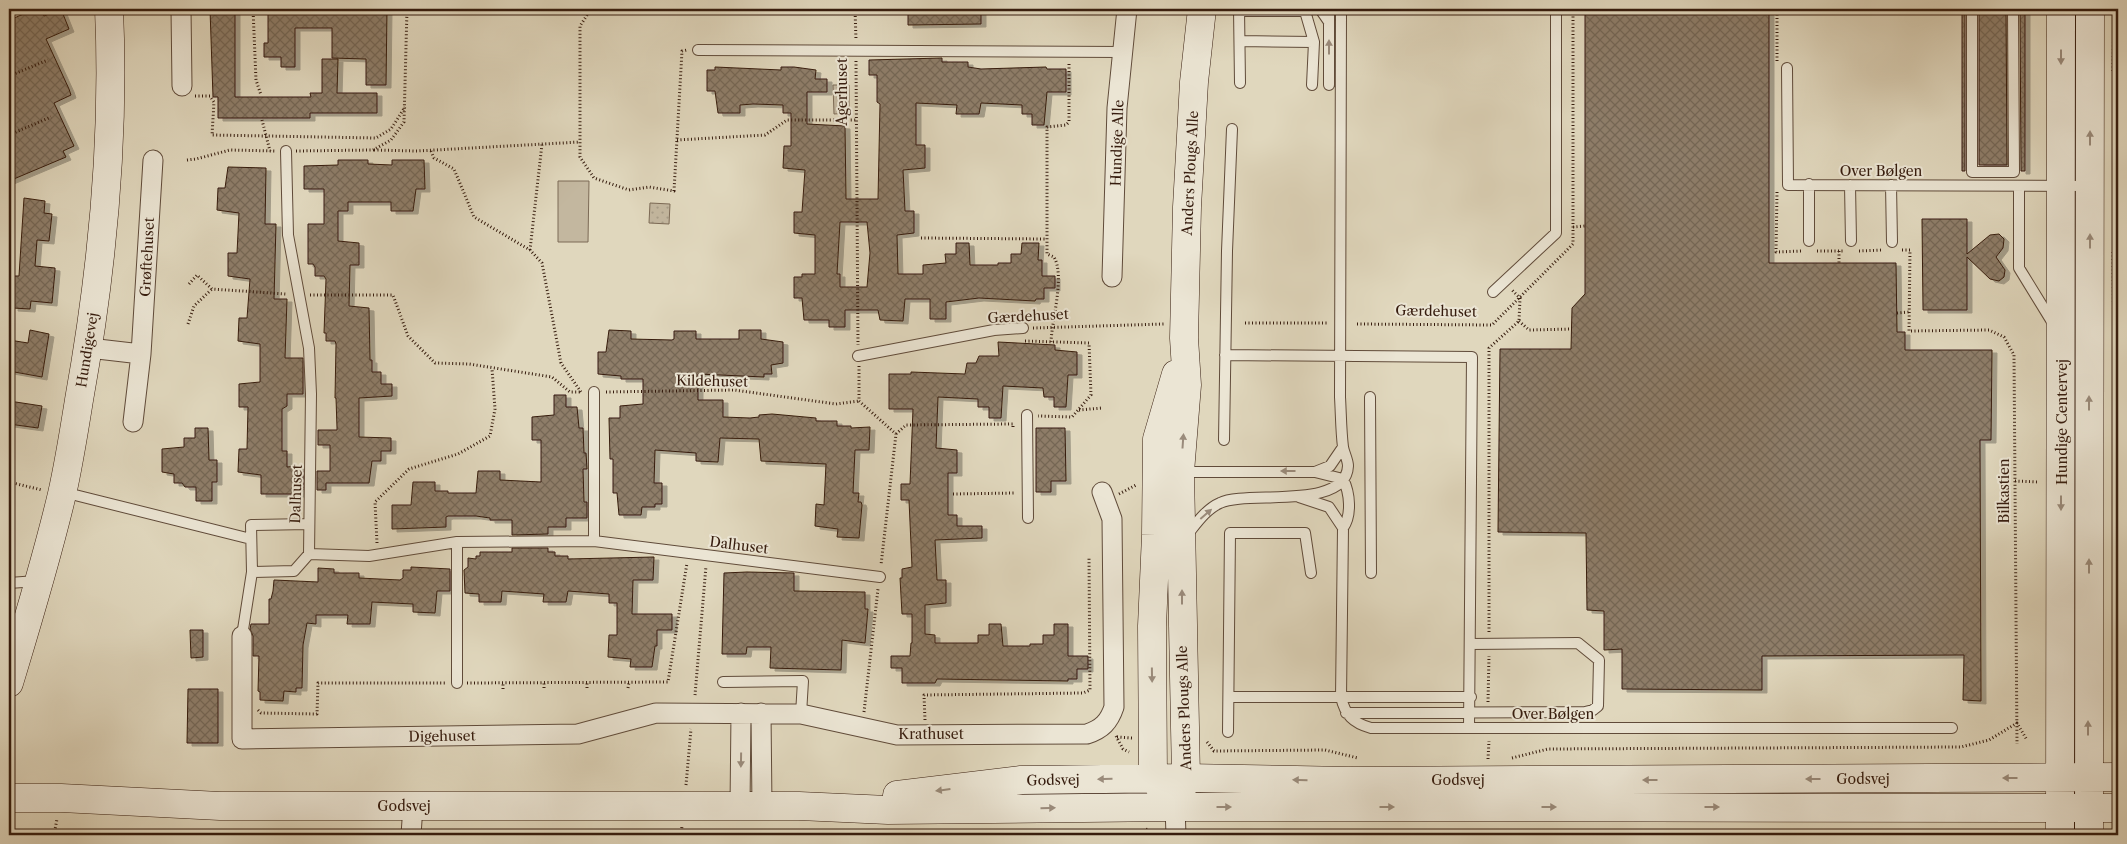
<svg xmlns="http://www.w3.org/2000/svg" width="2127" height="844" viewBox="0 0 2127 844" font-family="'Libre Caslon Text',serif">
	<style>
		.grass { fill: #c3b79f; stroke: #7c6a56 }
		.park { fill: url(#park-dots); stroke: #7c6a56 }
		.building { fill: url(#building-cross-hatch); stroke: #361c0e; fill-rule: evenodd; filter: url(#shadow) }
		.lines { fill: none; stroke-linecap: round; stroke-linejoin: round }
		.lane-casing { stroke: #604b3a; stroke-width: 12 }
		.street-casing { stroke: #604b3a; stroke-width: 21 }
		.secondary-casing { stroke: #361c0e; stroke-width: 29 }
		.path { stroke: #361c0e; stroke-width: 3; stroke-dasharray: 1 2.5; stroke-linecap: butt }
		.lane { stroke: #ebe5d4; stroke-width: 10 }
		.street { stroke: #ebe5d4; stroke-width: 19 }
		.secondary { stroke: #ebe5d4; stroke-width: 28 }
		.oneway { fill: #9a8b7b }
		.labels { text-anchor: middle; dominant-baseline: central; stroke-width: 4; stroke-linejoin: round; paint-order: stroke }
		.street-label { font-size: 14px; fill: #361c0e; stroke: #ebe5d4 }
	</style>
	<defs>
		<pattern id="park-dots" width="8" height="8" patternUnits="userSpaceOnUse" patternTransform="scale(1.25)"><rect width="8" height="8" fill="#c3b79f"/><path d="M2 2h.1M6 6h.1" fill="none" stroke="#a89d88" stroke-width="1.8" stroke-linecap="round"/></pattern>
		<pattern id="building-cross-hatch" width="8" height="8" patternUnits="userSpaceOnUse" patternTransform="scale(1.25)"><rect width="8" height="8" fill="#8e7d69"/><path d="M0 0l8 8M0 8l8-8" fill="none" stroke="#756655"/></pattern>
		<filter id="shadow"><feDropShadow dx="5" dy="3" stdDeviation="0" flood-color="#0004"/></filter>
	</defs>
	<rect width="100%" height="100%" fill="#e0d7bd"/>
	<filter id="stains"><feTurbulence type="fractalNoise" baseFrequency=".004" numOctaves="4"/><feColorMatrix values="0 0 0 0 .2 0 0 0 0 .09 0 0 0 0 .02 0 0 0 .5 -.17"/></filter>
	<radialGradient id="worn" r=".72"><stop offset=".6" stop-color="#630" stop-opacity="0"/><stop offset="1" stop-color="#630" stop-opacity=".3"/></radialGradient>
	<!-- grass -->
	<path class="grass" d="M558,181H589L588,242H558Z"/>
	<!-- park -->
	<path class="park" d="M833,85H849V113L834,114Z
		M650,203L670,204L669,224L649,223Z"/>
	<!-- building -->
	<path class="building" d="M36,9H41L44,16L61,9L69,29L46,39L69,89L71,95L54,103L74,146L63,151L66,157L9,181V20Z
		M210,9H235V97H311L310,93H322V59H338L337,93H377V113H310V118H218V97H213Z
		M268,9H387L386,85H366V59L332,58V28H295V67H281V57H264V43H268Z
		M908,9H981V24L908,25Z
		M1585,9H1769V263H1896L1897,332H1905V350H1992L1991,440H1980L1981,701L1963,700L1964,655L1762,656V690L1622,689V649L1604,650V611L1587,610L1586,533L1498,532L1500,349H1571L1572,308L1585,294Z
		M1962,9H1965V171H1962Z
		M1979,9H2006L2007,165H1979Z
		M2020,9H2025V171H2021Z
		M942,58V62H968V67L981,69L1046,67L1047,69H1066V92H1047L1044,125H1032V114H1022V105L981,103L979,114H956L957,105L916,103V145H925V168L903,170L905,211H914V233L897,235L898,274H923V265L946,263L945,254H956V243H969L970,265H998V263H1011V254H1021L1022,243H1039L1038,260H1042V276H1055V288H1044V299H1036L1035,301L979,298L946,302V319H930V299H905L903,321L880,320L878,310H845V327H829V320H804L802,298H794V277H802V274H815V235L794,233V212H802L805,170L783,168L784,146H791V113H783V105L753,104L740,105V113H718L715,91H707V70H715V67L781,70V67H794L816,70L815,79H827V92H807V124L845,126L846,199H878L880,104L877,102V75H869V60ZM840,222H867L870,253L867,287H840V274H837Z
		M338,160H368V164L392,165V160H424L425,189H416L413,211H391V202H348V211H338V241L359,243V265H350L349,306L369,308L370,360H372V372H381V384H392V396L359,398V437L391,438V451H381V461H372L369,483H326V490H317V471H330V445H318V430H337V428L336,398H335L336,344L335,341H326V333H324L326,279L324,276H315V267L313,264H308V224H324V189H304V166L338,165Z
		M228,167L266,168L265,224H276L274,299H287L285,358H303V394H287V406L282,409V451H287V467L300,466V471H303V490H300V494H261V475L238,472L239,449H247L248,407H239V384L260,382V344L238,341L239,318H247L250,279L228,276V253H237L239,213L217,210L218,188H225Z
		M24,198L45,201L44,213L52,214L49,241L37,240L35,266L55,268V271L52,303L31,301L30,309L13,308L14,299H11L14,276H19Z
		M1922,219H1967V254L1990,235L1999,234L2004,239L2003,248L1996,257L2005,270L2004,277L1999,281L1990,279L1967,257V310H1923Z
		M30,330L49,334L42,377L9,371V340L28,343Z
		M609,330L631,331V339L672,340L674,339V331H696V339H739V330H761V339L783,342V363L771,365L772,374H764V377L698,374V400H723V417L750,418L759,417V415L772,414L816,418V421H837V426H851V428L870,427L869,450H855L853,493H859L858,502H861L862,505L859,538L837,537L838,529L815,526L816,504L824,505L826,464L761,461L759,439L720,438L718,462L696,461V453L655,450L654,483H662V504H655V507H642L641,515H619L617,493H613V459H610L609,418H620V406L643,404V379H621V376L598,374V352H606Z
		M998,342L1055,345V350L1077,352V375H1068L1066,407H1054V397H1044L1043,388L1003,386L1001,418H989V407H978V399L938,397L936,448L957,450V473H948V515H957V526H982V538L935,540L937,580H946V603L925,605V634L935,635V643H978V635H989V624H1001L1003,646H1030V644H1043V635H1054V624H1068V656H1088V669H1077V679H1068V681L937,679L935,683H902V668H891V656H910L911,643H912V614H902L900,578H902V569L912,567L909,500H901V484H910L913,409H889V374H911V372L965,374L967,363H976L979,356H999Z
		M554,395H566V407H577L579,428H583L584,453H586L587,469H583L584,502H587V518H566V527H548V534L512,535V520H490V518L476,516H448L446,517V527L392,529V505H411L413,482H435V491H448V493H476L478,471H500V480L541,482V440H532V417L554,415Z
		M9,401L42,406L38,428L9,424Z
		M195,428H208L209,460H217V482H212V501H196V487H185L182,483H174V474L162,472V449L184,447V438H195Z
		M1036,428H1065L1066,481H1051V492H1036Z
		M512,548H548V552H555V556H568V559L654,557L653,580H633L632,614H672V630H657V646H655L652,667H630L631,659L608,657L609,635H617V603H609V594L568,591L566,602H543L544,594L502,591L501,602H479V594L465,593L464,570L468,567V558L476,559V556H480V552H512Z
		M411,567L450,569V591H437L435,613L413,612V604L372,602L370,624H347L348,615H316V624L307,623L303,645L302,688H296V692L284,691L283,701L260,700V692L258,691L259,656H253V636L250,629L251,624H269V599H271L273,591L274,580L318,582V568L334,569V573H359V578L400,580L403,578V570H411Z
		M747,572L794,573V591L865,592V609H868L865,643L842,640L841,670L770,668L771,647H747L746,654H722L724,573Z
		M190,630H203V657L191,658Z
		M188,689H218V743H187Z"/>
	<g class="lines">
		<!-- lane casing -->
		<g class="lane-casing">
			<path id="lane" d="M1239,9L1240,83
				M1320,9L1329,22
				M1972,9V172H2014L2013,9
				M1239,11H1305L1314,42
				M1240,41L1314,42L1312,85
				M698,50L1123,52
				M1787,68L1788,185L2089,186
				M1329,85V9
				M286,151L288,235L309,348L311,394L309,554L369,556L457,542L594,541L880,577
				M1809,184V241
				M1850,185L1851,241
				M1891,185L1892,242
				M2019,186V268L2054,325
				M1493,292L1556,233V9
				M1225,355L1472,357L1469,728
				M858,356L994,330L1023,328
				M594,392V541
				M1370,397L1371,573
				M1027,415L1028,518
				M1224,440L1227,251L1232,129
				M1180,472H1315L1330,466L1343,447
				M1315,472L1343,479C1350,493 1352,515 1343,528
				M63,492L251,539
				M1299,497L1329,507L1343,528L1341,697C1345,715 1353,723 1371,728H1952
				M308,524L251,525L252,572L294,571L309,554
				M1187,535C1196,524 1206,509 1220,503C1246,490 1346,511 1348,466C1348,460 1344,453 1343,447C1341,431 1341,414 1340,397L1341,9
				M457,542V683
				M9,583L37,581
				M242,636L252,572
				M723,682L803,681L801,714
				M1229,697H1471
				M1346,713L1585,712L1593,710L1598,706L1599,660L1578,643L1470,644
				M1228,732L1230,533H1305L1311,573"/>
		</g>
		<!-- street casing -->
		<g class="street-casing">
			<path id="street" d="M181,9L182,86
				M1112,277L1117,108L1127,9
				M89,348L141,354
				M133,422L141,354L153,160
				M242,636V739L578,734L656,713L801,714L897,735L1087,734C1102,729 1109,722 1114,707L1112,519L1102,492
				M761,713L762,807
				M740,807L741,713
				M1175,807L1176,835
				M411,835L413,806"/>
		</g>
		<!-- secondary casing -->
		<g class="secondary-casing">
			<path id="secondary" d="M9,683C28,620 47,558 62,494C69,463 74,431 79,400C102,272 115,140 109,9
				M1164,792L1153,778L1152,626L1156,535L1157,439L1176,374
				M1180,794L1186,778L1180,472L1187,385L1184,338L1187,207L1194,82L1202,9
				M897,795L1021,780L1186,778L1348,781L2118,777
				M9,798H61L220,806H799L888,810L1175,807L2118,808
				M2060,835L2061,9
				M2089,835L2090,9"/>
		</g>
		<!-- path -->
		<path class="path" d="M253,9L256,80L261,95
			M591,9L580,26V157L594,178L629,190L649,187L674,191L682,51L687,50
			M855,9L856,40
			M9,15L25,9
			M856,61L858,345
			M1777,61V9
			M2113,71L2114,9
			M9,76L48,60
			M195,96H210L214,102L212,135L376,138L391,129L405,107
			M262,120L270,151
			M9,135L51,117
			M677,140L765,135L787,120H856
			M374,150L417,151L580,142
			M296,151L373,150L391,140L404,122L407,9
			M431,151L434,158L454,169L474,217L530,250L542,263L561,363L581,392
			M187,160L196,159L230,150L275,151
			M1777,192L1776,252L1803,251
			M1573,227L1585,226
			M921,238L1046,239
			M530,250L542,144
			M1902,250H1910L1909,331L1989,330L2004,337L2014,355L2017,744
			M1817,251H1843
			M1839,251V263
			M1859,251L1883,250
			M2113,252L2115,487
			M189,284L197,275L212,289L286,294
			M310,295H393L408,336L435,363L469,364L552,377L570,392H582
			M1897,313L1909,312
			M1519,321L1529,330L1572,329
			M1245,323H1329
			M188,324L194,306L212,289
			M1357,324L1492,325L1573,244V9
			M1033,328L1164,324
			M1025,341L1089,343L1091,395L1072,417L1038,416
			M1051,342C1052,319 1065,276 1054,257L1047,254V127L1066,125L1069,122V62
			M859,366V401
			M606,392L734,390L836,404L859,401
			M859,401L896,434L881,565
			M1079,410L1102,408
			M896,434L906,425L1013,424V427
			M2015,481L2039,482
			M9,482L42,490
			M953,494L1015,493
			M1119,494L1136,485
			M377,543L375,502L409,469L458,454L490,436L495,409L492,369
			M1489,632V348L1519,321L1520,298L1512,290
			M467,683L668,682L687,563
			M544,688V683
			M587,688V683
			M628,688L629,682
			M503,689V683
			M695,695L706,566
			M1488,702L1489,656
			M258,710L261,713L317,714L318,683H446
			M864,712L878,589
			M925,720L924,695L1083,693L1090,690L1089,558
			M1116,736L1123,749L1129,752
			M1117,737L1132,738
			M1207,742L1214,751L1325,750L1358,758
			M1512,758L1548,749L1961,747L1989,740L2017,723L2027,740
			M1488,759L1489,741
			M686,785L691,729
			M1146,829L1159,835
			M54,835L57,819
			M681,835L682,826"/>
		<!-- lane -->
		<use href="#lane" class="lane"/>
		<!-- street -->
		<use href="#street" class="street"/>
		<!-- secondary -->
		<use href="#secondary" class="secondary"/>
	</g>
	<!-- one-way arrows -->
	<defs><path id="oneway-solid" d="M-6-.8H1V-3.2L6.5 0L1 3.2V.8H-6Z" transform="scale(1.25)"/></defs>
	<g class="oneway">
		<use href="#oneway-solid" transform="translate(1329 47) rotate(-90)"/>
		<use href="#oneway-solid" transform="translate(2061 57) rotate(90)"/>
		<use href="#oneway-solid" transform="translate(2090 138) rotate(-90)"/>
		<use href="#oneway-solid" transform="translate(2090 241) rotate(-90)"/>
		<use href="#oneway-solid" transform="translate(2089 403) rotate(-90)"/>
		<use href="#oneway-solid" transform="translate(1183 441) rotate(-86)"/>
		<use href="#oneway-solid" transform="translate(1288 471) rotate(180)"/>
		<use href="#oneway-solid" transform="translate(2061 503) rotate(90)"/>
		<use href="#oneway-solid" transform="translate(1206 514) rotate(-41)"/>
		<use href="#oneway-solid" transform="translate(2089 566) rotate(-90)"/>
		<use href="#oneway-solid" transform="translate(1182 597) rotate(-90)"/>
		<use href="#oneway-solid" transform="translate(1152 675) rotate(89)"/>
		<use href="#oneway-solid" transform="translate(2088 728) rotate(-90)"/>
		<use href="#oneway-solid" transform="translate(741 760) rotate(91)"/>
		<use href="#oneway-solid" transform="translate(2010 778) rotate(180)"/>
		<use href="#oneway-solid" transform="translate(1105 779) rotate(179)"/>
		<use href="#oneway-solid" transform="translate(1813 779) rotate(180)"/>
		<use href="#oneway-solid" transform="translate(1300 780) rotate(-179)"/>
		<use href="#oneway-solid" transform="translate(1650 780) rotate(180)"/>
		<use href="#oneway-solid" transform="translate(943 790) rotate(173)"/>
		<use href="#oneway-solid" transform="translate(1224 807)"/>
		<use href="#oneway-solid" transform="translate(1387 807)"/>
		<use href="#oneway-solid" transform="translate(1549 807)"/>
		<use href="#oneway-solid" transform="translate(1712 807)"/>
		<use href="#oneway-solid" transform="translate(1048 808) rotate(-1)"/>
	</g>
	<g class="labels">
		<!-- street labels -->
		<g class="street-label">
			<text transform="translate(842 92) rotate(-90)">Agerhuset</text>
			<text transform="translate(1117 143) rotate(-88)">Hundige Alle</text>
			<text x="1881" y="171">Over Bølgen</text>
			<text transform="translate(1190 173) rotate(-87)">Anders Plougs Alle</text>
			<text transform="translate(147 257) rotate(-87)">Grøftehuset</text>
			<text transform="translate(1436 311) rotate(1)">Gærdehuset</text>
			<text transform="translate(1028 316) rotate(-3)">Gærdehuset</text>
			<text transform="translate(87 350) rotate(-81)">Hundigevej</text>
			<text transform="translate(712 381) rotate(1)">Kildehuset</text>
			<text transform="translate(2062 422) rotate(-90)">Hundige Centervej</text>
			<text transform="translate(2004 491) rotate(-90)">Bilkastien</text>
			<text transform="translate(296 494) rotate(-88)">Dalhuset</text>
			<text transform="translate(739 545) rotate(7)">Dalhuset</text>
			<text transform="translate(1184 708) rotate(-92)">Anders Plougs Alle</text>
			<text x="1553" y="714">Over Bølgen</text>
			<text x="931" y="734">Krathuset</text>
			<text transform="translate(442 736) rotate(-1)">Digehuset</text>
			<text x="1863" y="779">Godsvej</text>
			<text transform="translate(1053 780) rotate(-1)">Godsvej</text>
			<text x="1458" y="780">Godsvej</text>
			<text x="404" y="806">Godsvej</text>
		</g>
	</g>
	<!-- margin -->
	<rect width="2127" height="844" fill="none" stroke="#e0d7bd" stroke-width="30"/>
	<rect x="10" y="10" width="2107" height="824" fill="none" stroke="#361c0e" stroke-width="2.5"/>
	<rect x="15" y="15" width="2097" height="814" fill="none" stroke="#361c0e"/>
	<rect width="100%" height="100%" filter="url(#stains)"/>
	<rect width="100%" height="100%" fill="url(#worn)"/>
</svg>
